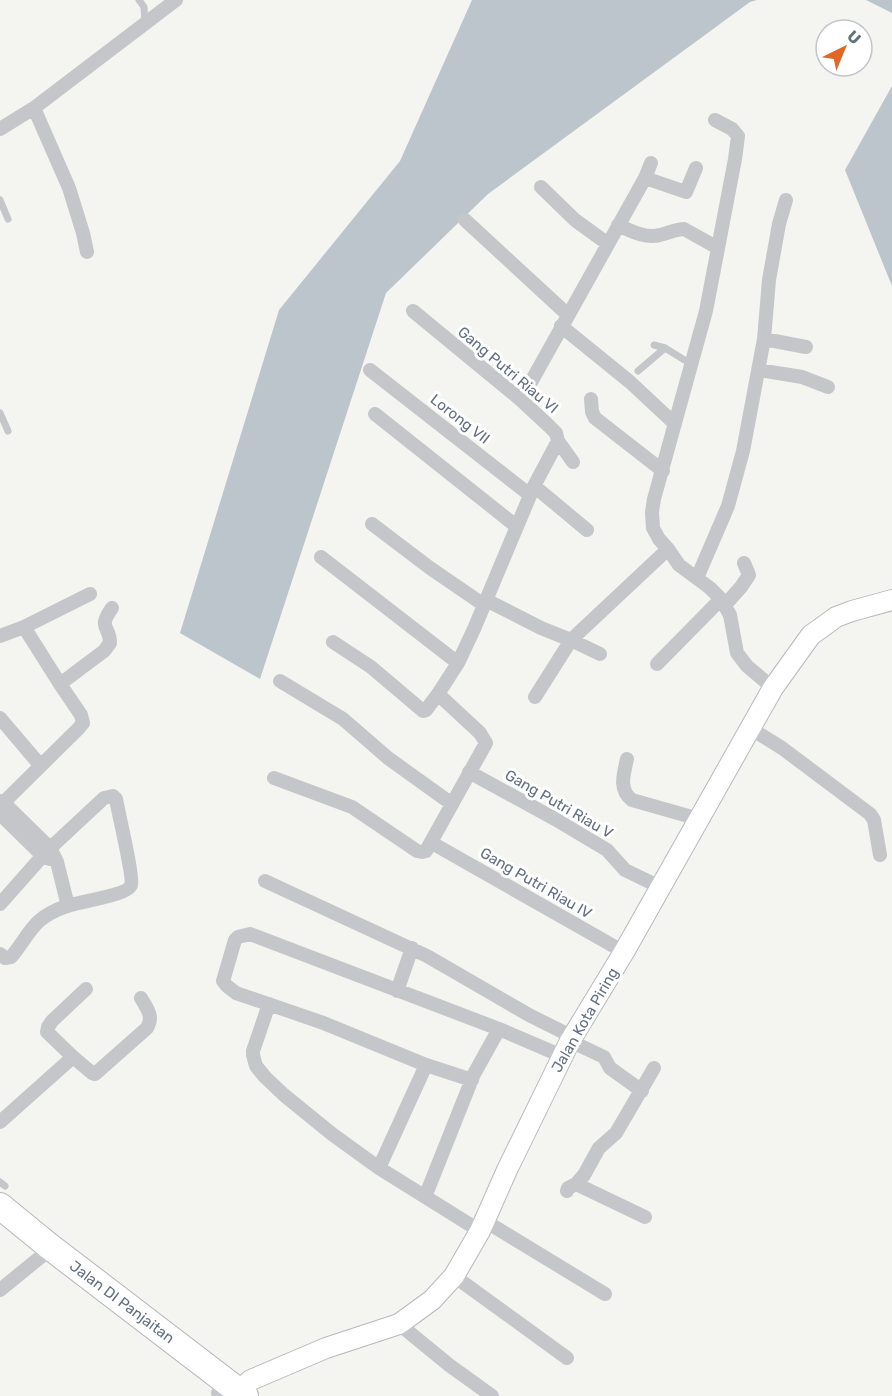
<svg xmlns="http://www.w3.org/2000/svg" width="892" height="1396" viewBox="0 0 892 1396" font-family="Rubik,sans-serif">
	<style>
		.water { fill: #bdc5cc }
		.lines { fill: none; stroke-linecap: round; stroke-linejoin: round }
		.secondary-casing { stroke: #b6b9be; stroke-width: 22 }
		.highway-casing { stroke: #b4b6ba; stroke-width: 28 }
		.lane { stroke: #c4c6ca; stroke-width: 7 }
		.street { stroke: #c4c6ca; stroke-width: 14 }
		.secondary { stroke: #fff; stroke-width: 20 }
		.highway { stroke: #fff; stroke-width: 26 }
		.labels { text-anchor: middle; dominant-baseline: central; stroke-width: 6; stroke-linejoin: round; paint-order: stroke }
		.street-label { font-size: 15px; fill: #647081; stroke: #fff }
	</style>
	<rect width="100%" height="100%" fill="#f4f4f0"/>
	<!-- water -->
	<path class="water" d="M472,0H757L750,2L488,194L386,293L260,679L180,633L279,310L400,161Z
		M866,0H892V13Z
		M892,86V286L845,170Z"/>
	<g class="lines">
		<!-- secondary casing -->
		<g class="secondary-casing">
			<path id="secondary" d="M238,1391L251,1380L326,1348L399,1324L432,1300L454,1276L480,1231L507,1170L570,1041L624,952L773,688L811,635L821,628L836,617L852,611L892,600"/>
		</g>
		<!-- highway casing -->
		<g class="highway-casing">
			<path id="highway" d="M0,1206L49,1246L245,1396"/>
		</g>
		<!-- lane -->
		<path class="lane" d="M139,0L144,7L145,23
			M0,200L8,219
			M654,345L665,348L691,364
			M638,371L665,348
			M0,413L8,431
			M0,1182L5,1186"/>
		<!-- street -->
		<path class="street" d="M34,108L69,188L83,233L87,252
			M715,120L732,129L738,136L735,159L706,311L654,499L652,512L653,528L659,539L668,549L679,565L710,588L721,599L730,615L737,653L747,666L773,688
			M0,129L34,108L176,0
			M645,178L686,192L696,168
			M541,187L575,220L608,244
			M465,220L568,315
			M618,225C631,231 646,239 660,235C669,233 676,229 684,229L718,248
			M413,311L521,400L549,426L556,433L558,441L573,462
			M561,326L630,382L675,424
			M764,339L806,347
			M370,370L530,495
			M759,370L802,377L828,387
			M591,399L592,412L595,418L663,471
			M521,400L645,178L651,163
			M375,414L516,526
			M534,486L587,530
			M372,524L430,568L484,605
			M321,557L458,663
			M697,578L728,506L743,451L764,339L769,280L779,224L786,200
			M486,600L541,628L571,640L600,654
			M725,605L741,587L749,575L744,563
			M0,636L24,627L90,594
			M333,642L371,667L423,711L426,710L438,694
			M657,664L721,599
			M280,681L343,719L388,758L452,804
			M60,684L104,651L110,643C110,625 97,629 112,608
			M535,697L571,640L668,549
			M0,718L40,765
			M750,728L782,748L870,814L874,820L880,855
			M627,759C624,773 618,790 632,800L699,819
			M469,772L555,819L607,850L625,870L660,887
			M274,778L352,807L417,851L422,852L426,851L486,743L480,733L438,694L458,663L474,629L534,486L558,441
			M0,801L3,802L50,848L57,862L68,906
			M0,806L78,729L83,723L81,715L60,684L24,627
			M0,814L43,856L50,859
			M432,843L624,952
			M265,881L427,956L529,1015L573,1037
			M0,904L46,852L104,798L113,796L116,799C118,811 134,878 131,885C128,895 79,902 67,906C58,909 46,915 39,921C28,931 21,946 11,957L5,958L0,954
			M397,991L412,948
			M269,1004L253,1051V1055L256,1066L265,1077L284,1095L332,1134L379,1168L480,1231
			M570,1041L604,1057L610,1068L642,1091
			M73,1057L47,1032L48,1027L52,1021L86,989
			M472,1080L426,1065L321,1022L236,993L227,986L223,981L235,940L238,937L250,934L499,1029L562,1056
			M0,1122L73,1057L92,1073L95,1074L147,1028C154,1016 147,1009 141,998
			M379,1168L426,1065
			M576,1184L645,1217
			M567,1191L568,1188L576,1184L584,1175L599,1148L616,1133L654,1068
			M425,1197L474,1074L499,1029
			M485,1221L605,1294
			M454,1276L567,1358
			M0,1290L43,1255
			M399,1324L449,1365L492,1396
			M218,1393L220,1396"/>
		<!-- secondary -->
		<use href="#secondary" class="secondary"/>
		<!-- highway -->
		<use href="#highway" class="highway"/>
	</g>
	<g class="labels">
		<!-- street labels -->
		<g class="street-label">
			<text transform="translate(508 370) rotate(40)">Gang Putri Riau VI</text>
			<text transform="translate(460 419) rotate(38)">Lorong VII</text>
			<text transform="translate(559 804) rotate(30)">Gang Putri Riau V</text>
			<text transform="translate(536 883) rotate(30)">Gang Putri Riau IV</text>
			<text transform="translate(585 1020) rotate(-60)">Jalan Kota Piring</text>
			<text transform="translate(122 1302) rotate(37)">Jalan DI Panjaitan</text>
		</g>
	</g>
	<!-- north arrow -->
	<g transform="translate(844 48) rotate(43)"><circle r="28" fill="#ffffff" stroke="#c1c6cd" stroke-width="1.5"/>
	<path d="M0-4.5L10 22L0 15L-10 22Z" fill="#e06724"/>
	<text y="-9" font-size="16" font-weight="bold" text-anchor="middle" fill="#647081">U</text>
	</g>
</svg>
